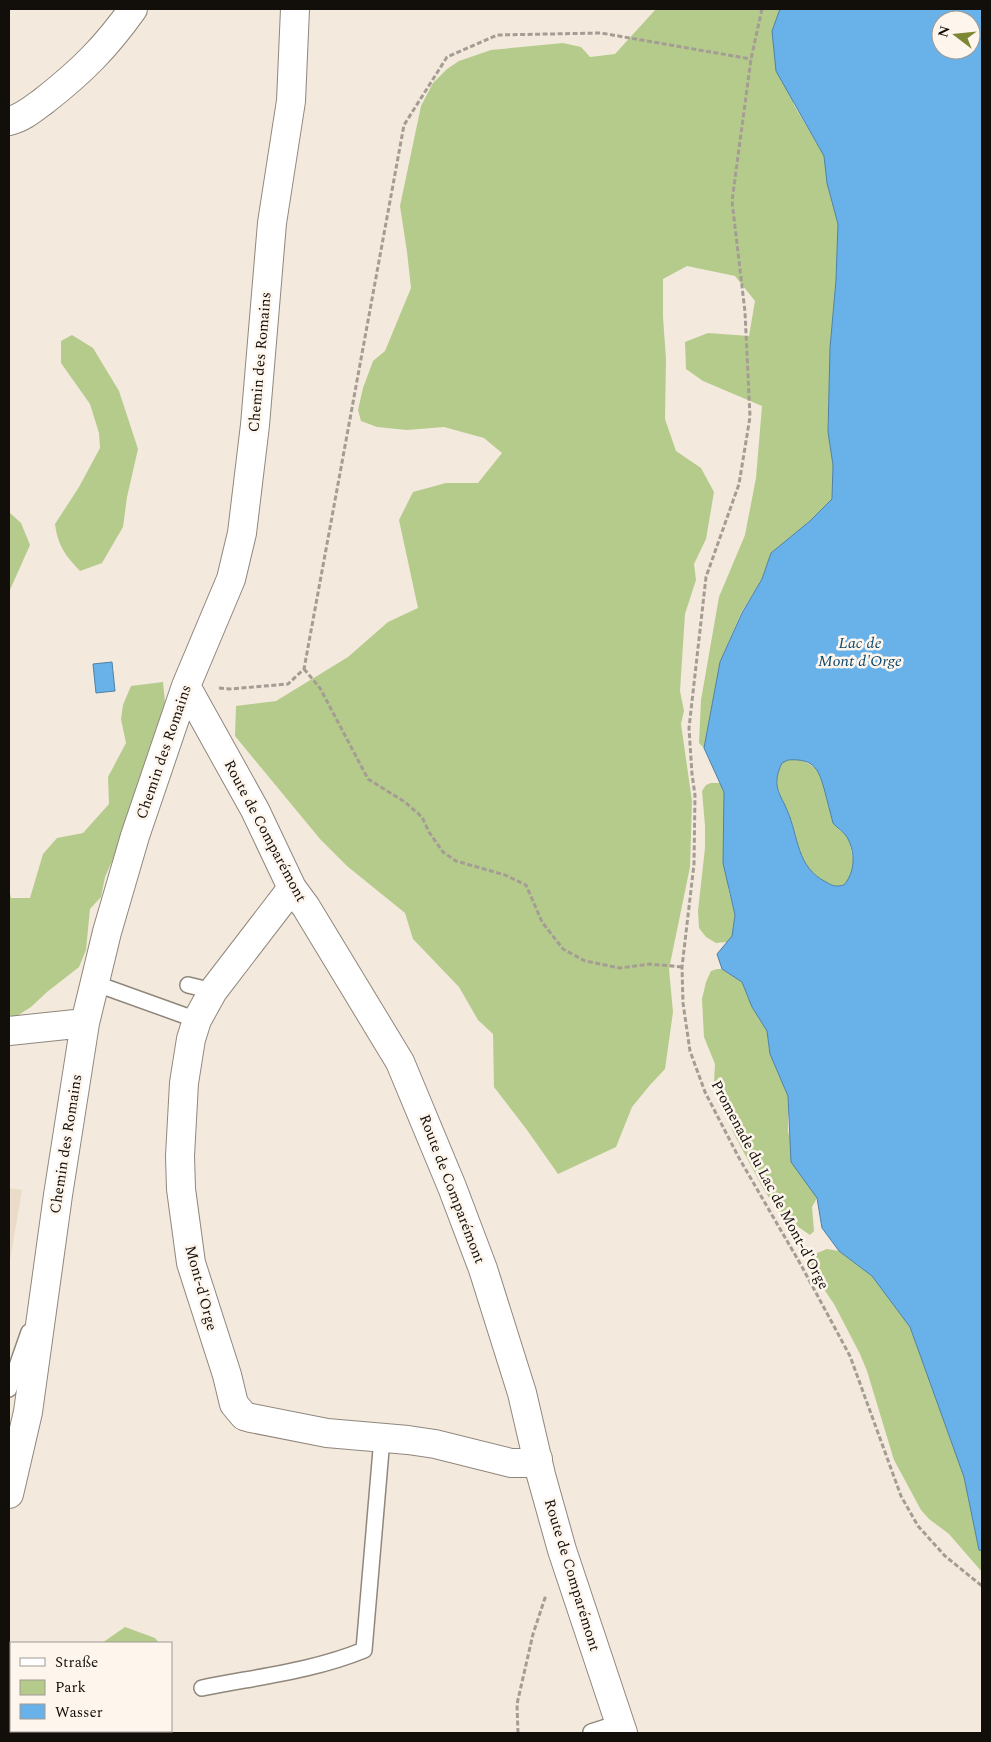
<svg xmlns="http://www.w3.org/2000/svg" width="991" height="1742" viewBox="0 0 991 1742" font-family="Spectral,serif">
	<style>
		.built { fill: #ebdcca }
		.green { fill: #b5cb8c }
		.water { fill: #68b2e9; stroke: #4e81a6; fill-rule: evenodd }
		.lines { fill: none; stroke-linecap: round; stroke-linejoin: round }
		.service-casing { stroke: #90877c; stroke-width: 18 }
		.minor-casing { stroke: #90877c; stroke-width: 30 }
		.tertiary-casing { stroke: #90877c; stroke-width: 30 }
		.path { stroke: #a59d94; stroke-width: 3; stroke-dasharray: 5 2.5; stroke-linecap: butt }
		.service { stroke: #fff; stroke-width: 15 }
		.minor { stroke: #fff; stroke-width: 28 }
		.tertiary { stroke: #fff; stroke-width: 28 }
		.labels { text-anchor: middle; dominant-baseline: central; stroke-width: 5; stroke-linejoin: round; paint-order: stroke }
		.street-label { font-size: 15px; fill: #120f0b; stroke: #fef6ed }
		.water-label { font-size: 16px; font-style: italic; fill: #0e476c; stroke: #fef6ed }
	</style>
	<rect width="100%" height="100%" fill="#f3e9dd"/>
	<!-- built -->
	<path class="built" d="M9,1188L22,1190L9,1267Z"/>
	<!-- green -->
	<path class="green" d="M656,9H780L772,31L794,105L824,156L827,183L838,224L836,280L830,348L828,432L833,465L832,499L810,521L771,553L762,579L741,613L720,662L704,748L699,743L701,700L719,597L745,535L756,478L762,406L703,381L686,369L685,342L708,333L749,336L755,301L735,276L687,266L663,279V317L666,359L665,419L676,451L701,468L714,492L706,539L694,564L696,580L685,614L680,691L684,711L681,724L692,801L690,867L669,969L673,1012L665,1069L650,1085L632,1107L616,1147L558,1174L527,1130L494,1087L493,1034L478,1020L459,987L413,939L405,913L347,866L320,839L235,736L236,706L276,701L348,657L388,622L418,608L399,520L413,492L446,483H478L502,453L484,438L444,427L407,430L377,427L361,421L358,410L363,388L373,361L385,351L411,288L407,252L400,206L421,106L433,83L447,69L459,61L491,50L563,43L581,47L590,57L615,54Z
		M72,335L93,348L119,391L138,449L127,497L123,527L102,563L80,571C65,555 58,546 55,524L79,487L100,448L99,433L90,404L61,363V341Z
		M9,512L21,523L30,545L9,592Z
		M163,682L165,703L133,814L105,877L101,897L90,909L86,950L79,967L47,992L31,1007L9,1021V889L11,898H30L43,854L57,838L83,833L109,804L108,777L126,743L121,719L123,705L131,686Z
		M788,759H800L814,767L821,775L829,807L838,829L846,835L850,844L854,865L850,877L844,885C836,887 833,886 826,882C796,867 799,837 787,810C784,802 778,794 777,785C776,777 779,769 782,763Z
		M711,783H720L724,792L728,888L735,915L732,936L727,942L716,943L706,937L699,928L698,911L705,848V826L702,791L706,785Z
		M717,969H722L742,982L752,1007L767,1031L770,1054L788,1096V1132L805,1180L817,1198L812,1207L814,1231L810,1235L787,1219L775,1207L763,1188L734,1134L717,1094L714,1083L715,1064L704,1037L702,999L706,982L711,971Z
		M827,1249L839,1251L872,1276L910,1327L964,1477L979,1550L982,1551V1572L949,1534L929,1519L921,1510L894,1460L867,1371L860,1354L834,1304L813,1273L809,1261L810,1256Z
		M125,1627L155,1638L159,1643H102Z"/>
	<!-- water -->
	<path class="water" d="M780,9H982V1551L979,1550L964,1477L910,1327L872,1276L839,1251L822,1228L817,1198L791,1162L788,1096L770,1054L767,1031L752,1007L742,982L722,969L717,954L732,936L735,915L723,863L724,792L704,748L720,662L742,613L762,579L771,553L810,521L832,499L833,465L828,432L830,348L836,280L838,224L827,183L824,156L776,71L772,31ZM941,20H971V50H941ZM788,760C815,758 819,770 825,792C828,802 830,813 833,823C837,828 844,832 847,837C856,853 855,872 844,885C836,887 833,886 826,882C796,867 799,837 787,810C784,802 778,794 777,785C776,778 779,769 782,763Z
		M112,662L115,691L96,693L93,664Z"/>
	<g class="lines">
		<!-- service casing -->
		<g class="service-casing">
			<path id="service" d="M94,983L197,1020
				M188,985L213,991
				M9,1389L29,1332
				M202,1688C256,1677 313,1671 364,1650L382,1438
				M591,1732L619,1723"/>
		</g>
		<!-- minor casing -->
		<g class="minor-casing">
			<path id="minor" d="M186,686L255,810L292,888L306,907L400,1062L452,1187L483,1269L522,1393L541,1475L562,1550L623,1733
				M292,888L213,991L197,1020L191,1039L184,1083L180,1156L181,1189L191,1263L227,1375L234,1404L244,1416L251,1418L327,1433L408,1440L435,1444L511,1463H524L538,1459
				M9,1031L85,1023
				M9,1494L28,1412L58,1195L85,1023L107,932L135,836L186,686L231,579L242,533L255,425L272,223L291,101L295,9"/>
		</g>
		<!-- tertiary casing -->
		<g class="tertiary-casing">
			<path id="tertiary" d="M9,121C23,118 34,108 45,100C82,71 106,47 133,9"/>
		</g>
		<!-- path -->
		<path class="path" d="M762,9L751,59L732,201L745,312L750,417L739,484L706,577L689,728L692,774L695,795L694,864L682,967L683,1003L690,1051L705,1092L739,1158L801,1265L850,1356L901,1496L918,1526L945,1556L982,1586
			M304,669L320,688L368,779L405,802L422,817L429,832L443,852L456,861L505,875L526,885L542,922L563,949L585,961L620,968L650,964L682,967
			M219,688L230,689L288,684L304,669L404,125L447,57L497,35L601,33L751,59
			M518,1733L517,1704L533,1634L546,1595"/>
		<!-- service -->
		<use href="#service" class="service"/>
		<!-- minor -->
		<use href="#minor" class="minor"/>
		<!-- tertiary -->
		<use href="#tertiary" class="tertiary"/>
	</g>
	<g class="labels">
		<!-- street labels -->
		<g class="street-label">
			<text transform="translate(260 362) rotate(-85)">Chemin des Romains</text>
			<text transform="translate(164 752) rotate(-71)">Chemin des Romains</text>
			<text transform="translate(265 831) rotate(62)">Route de Comparémont</text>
			<text transform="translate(66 1144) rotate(-81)">Chemin des Romains</text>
			<text transform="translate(770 1185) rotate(62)">Promenade du Lac de Mont-d'Orge</text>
			<text transform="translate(452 1189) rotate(69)">Route de Comparémont</text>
			<text transform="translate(201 1288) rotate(75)">Mont-d'Orge</text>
			<text transform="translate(572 1575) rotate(73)">Route de Comparémont</text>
		</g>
		<!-- water labels -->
		<g class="water-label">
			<text x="860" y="643">Lac de<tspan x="860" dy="18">Mont d'Orge</tspan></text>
		</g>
	</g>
	<!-- border -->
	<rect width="991" height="1742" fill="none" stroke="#120f0b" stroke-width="20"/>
	<!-- legend -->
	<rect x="10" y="1642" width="162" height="90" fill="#fef6ed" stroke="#a09a93"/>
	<rect x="20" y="1658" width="25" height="8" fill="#ffffff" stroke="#a09a93"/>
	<text x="55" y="1667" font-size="15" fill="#120f0b">Straße</text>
	<rect x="20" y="1680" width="25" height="15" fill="#b5cb8c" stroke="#a09a93"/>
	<text x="55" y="1692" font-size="15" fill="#120f0b">Park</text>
	<rect x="20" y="1704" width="25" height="15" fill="#68b2e9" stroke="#a09a93"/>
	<text x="55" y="1717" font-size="15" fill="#120f0b">Wasser</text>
	<!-- north arrow -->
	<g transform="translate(956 35) rotate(286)"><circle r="24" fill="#fef6ed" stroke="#a09a93"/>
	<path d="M0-4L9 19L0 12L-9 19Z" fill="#7d8734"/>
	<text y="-8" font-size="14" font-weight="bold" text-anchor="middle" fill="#120f0b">N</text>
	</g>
</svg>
